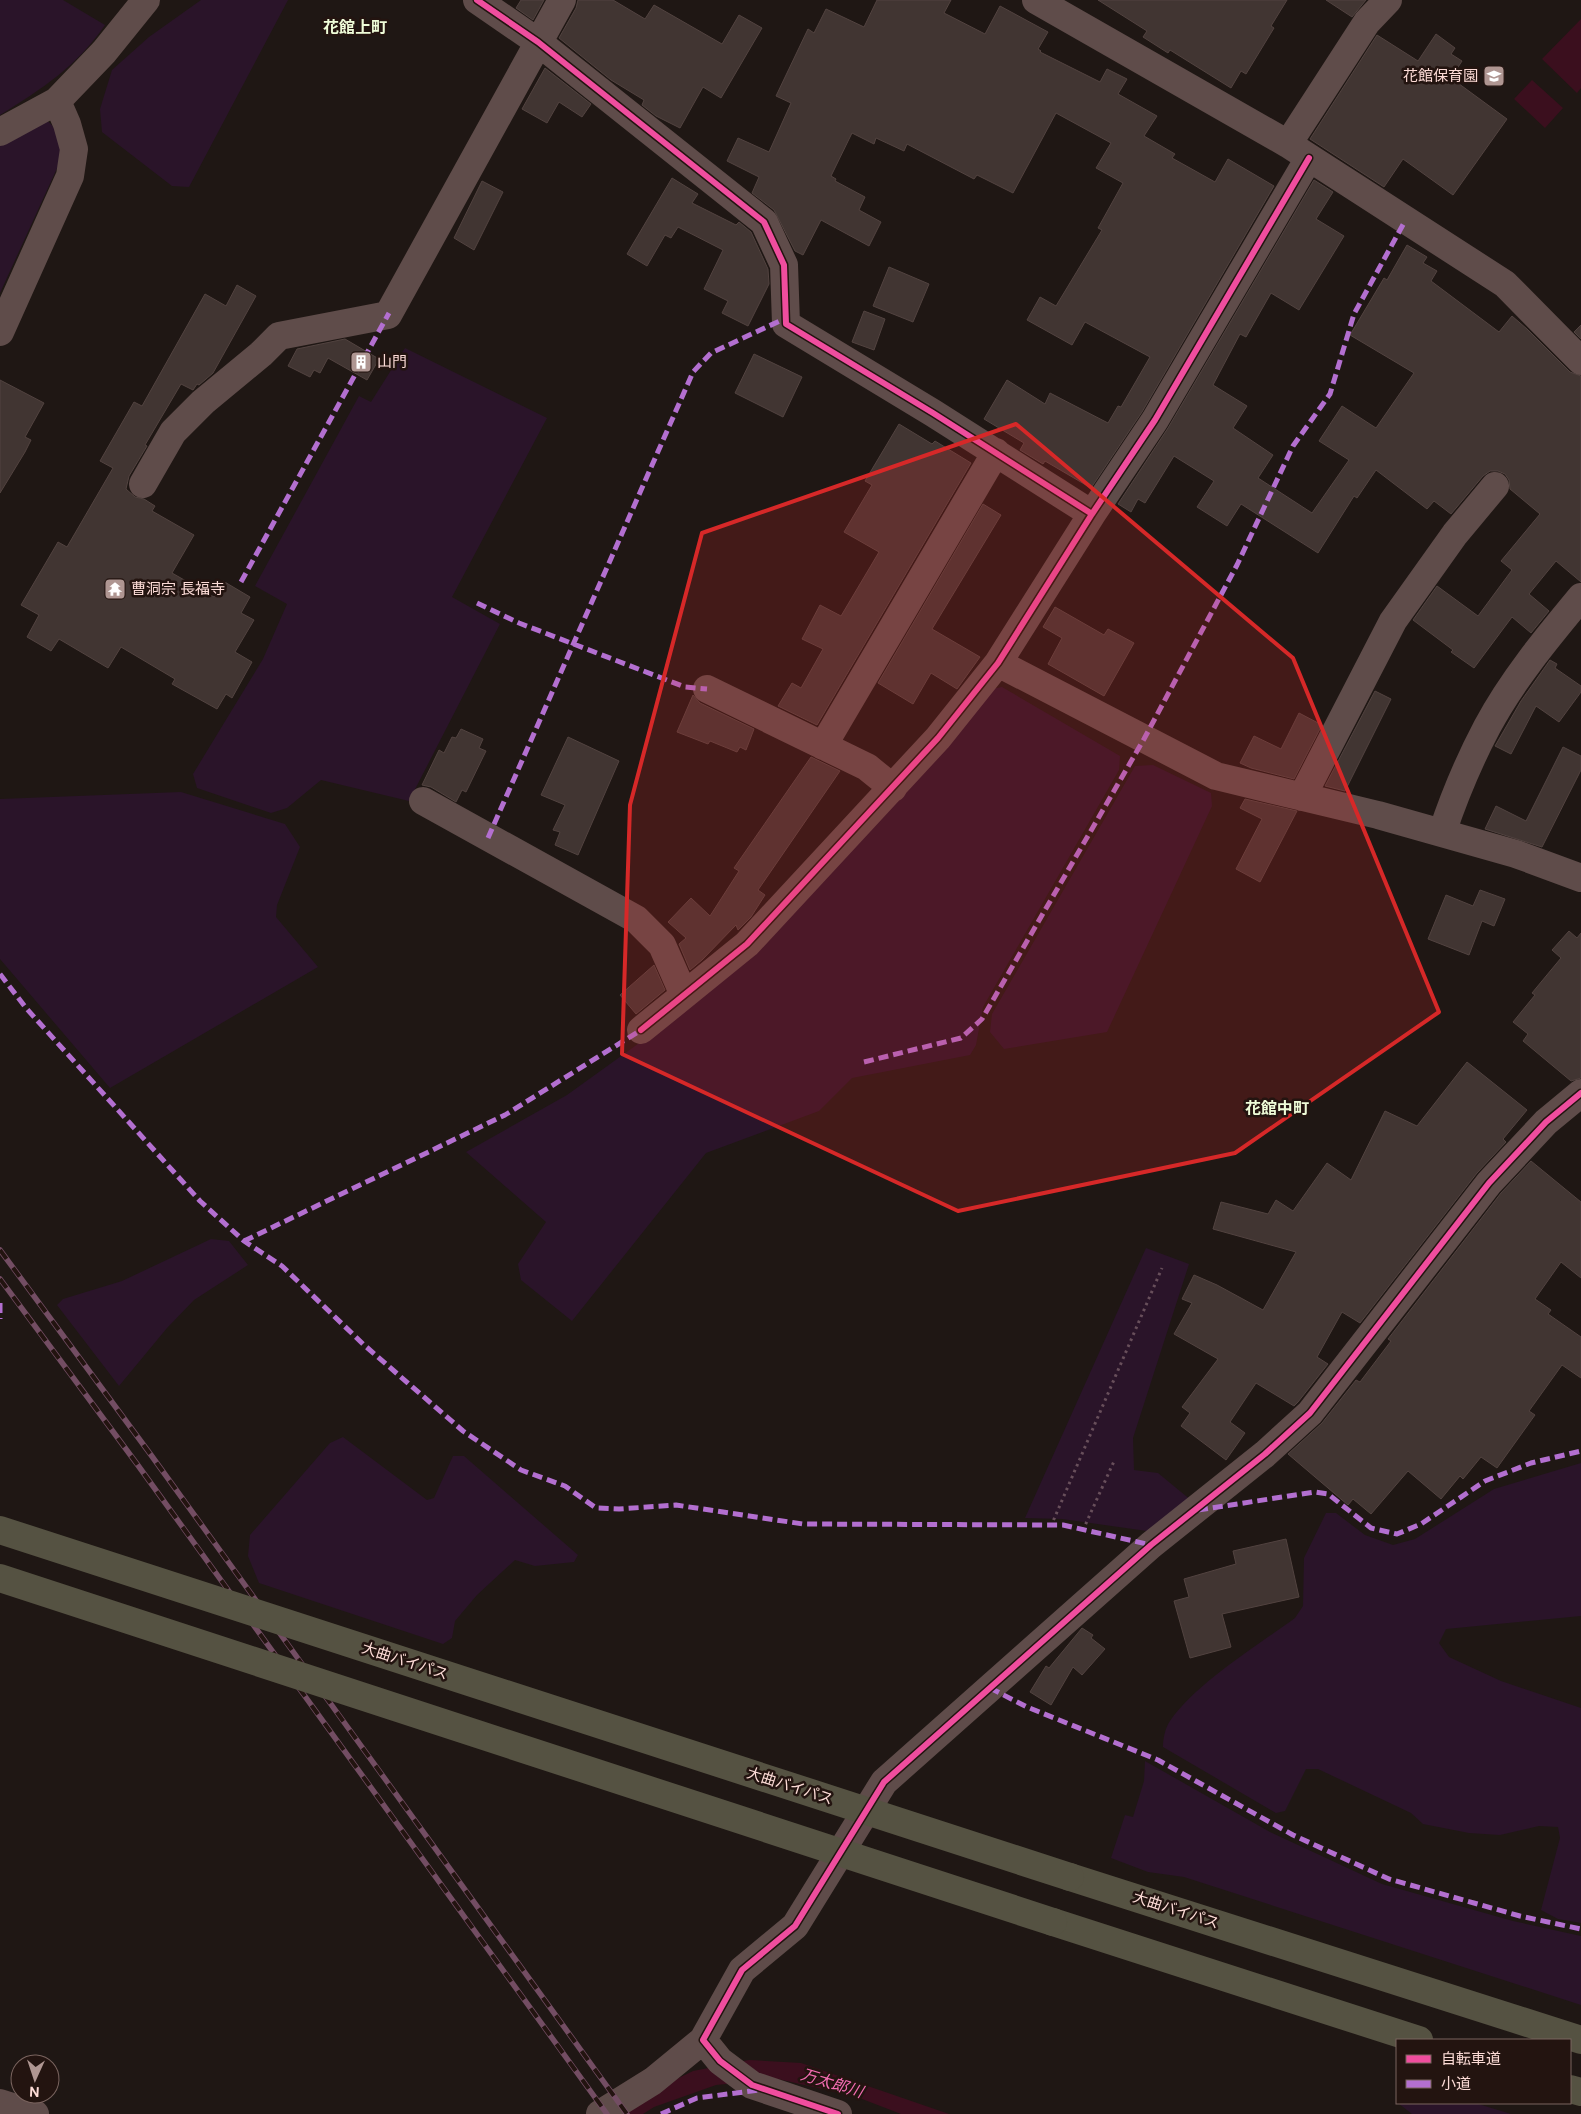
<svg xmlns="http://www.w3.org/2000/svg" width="1581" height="2114" viewBox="0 0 1581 2114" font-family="'DM Sans','Noto Sans JP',sans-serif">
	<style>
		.green { fill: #2a1429 }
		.water { fill: #3b0f1e }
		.building { fill: #413532; stroke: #524340 }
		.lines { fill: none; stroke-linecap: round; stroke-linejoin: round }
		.path { stroke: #684f5b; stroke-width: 3; stroke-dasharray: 2.5 4; stroke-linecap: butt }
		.minor { stroke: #5f4c4a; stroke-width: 28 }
		.highway { stroke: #555242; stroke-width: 28 }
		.rail-casing { stroke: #734d63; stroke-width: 5.5 }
		.rail { stroke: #231410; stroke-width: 4; stroke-dasharray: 11; stroke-linecap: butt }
		.highway-bridge { stroke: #555242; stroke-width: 28 }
		.quiet { stroke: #b36fd0; stroke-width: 5; stroke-dasharray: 10 5; stroke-linecap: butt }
		.cycleway-casing { stroke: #231410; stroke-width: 9 }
		.cycleway { stroke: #ef4d9e; stroke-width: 6 }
		.marked { fill: #d62828; fill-opacity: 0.2; stroke: #d62828; stroke-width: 4; stroke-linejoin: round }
		.labels { text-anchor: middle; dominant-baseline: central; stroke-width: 5; stroke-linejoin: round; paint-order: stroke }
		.poi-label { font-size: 15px; fill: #fcdbd6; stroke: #231410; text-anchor: start }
		.street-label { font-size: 15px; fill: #fcdbd6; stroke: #231410 }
		.neighbourhood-label { font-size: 16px; font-weight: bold; fill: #eefcd8; stroke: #231410 }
		.water-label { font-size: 16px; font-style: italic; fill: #f36cb2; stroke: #231410 }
	</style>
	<rect width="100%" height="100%" fill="#1f1714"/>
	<!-- green -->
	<path class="green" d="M0,0H63L105,25C77,66 42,89 0,115Z
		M201,0H288L189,187L172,186L102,132L100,109L112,70L149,37Z
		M45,119C63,133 61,143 59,164L0,293V144Z
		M405,348L547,418L452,597L500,624L409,801L321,780L287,808L271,813L197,788L193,774L263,659L287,604L255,586L359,396L371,402Z
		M1002,687L1120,756L1119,770L983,1007L976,1045L970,1055L852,1078L819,1111L706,1153L572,1321L521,1280L518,1264L546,1222L466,1152L567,1095L642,1041L992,689Z
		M1153,765L1211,793L1212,806L1107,1032L1004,1049L990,1032L992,1014L1135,766Z
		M181,792L285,824L300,847L277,905L276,917L318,967L110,1088L0,959V799Z
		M211,1239L229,1241L248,1265L194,1300L167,1328L119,1386L57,1305L63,1299L122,1281Z
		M1146,1248L1189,1264L1133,1438L1134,1470L1158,1473L1192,1501L1170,1521L1147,1531L1062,1519L1025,1518Z
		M343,1437L427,1500L434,1498L453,1456H464L578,1555L574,1562L535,1566L515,1560L477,1595L455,1621L452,1638L443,1644L259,1583L248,1556L250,1535L330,1443Z
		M1581,1463V1616L1446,1629L1439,1643L1449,1657L1501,1681L1581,1708V1923L1558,1919L1541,1910L1560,1838L1558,1827L1539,1826L1500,1835L1469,1833L1423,1824L1411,1813L1318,1769H1306L1285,1811L1276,1813L1163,1747C1163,1739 1165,1728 1170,1721C1195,1684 1258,1645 1295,1618L1303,1606L1304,1558L1326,1513H1336L1365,1535L1393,1545L1415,1539L1494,1489Z
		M1145,1761L1270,1832L1382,1884L1513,1921L1581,1936V2005L1184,1877L1148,1872L1111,1858L1125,1815L1133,1817L1144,1781Z
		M1398,2103H1475L1511,2114H1412Z"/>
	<!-- water -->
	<path class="water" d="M1581,19V88L1577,93L1542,59Z
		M1532,80L1563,108L1545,128L1514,99Z
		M749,2060L801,2063L949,2114H901L857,2097L778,2079L716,2085L654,2107L643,2114H615L638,2098L693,2071Z"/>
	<!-- building -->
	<path class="building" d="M521,0H544L533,20L516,8Z
		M578,0H613L645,19L654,5L722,44L739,15L762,28L721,98L703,87L680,128L656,116L642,105L644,100L611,80L559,38L576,8Z
		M877,0H951L944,13L985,34L1000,6L1048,32L1038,49L1041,51L1040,52L1100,82L1107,69L1127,79L1118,94L1157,116L1144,136L1175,154L1172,158L1215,182L1228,159L1274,186L1142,412L1091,488L1045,461L1043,464L1020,450L1024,443L984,419L1007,380L1045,404L1050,393L1108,423L1118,406L1121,407L1150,357L1085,322L1072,345L1027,320L1040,297L1056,306L1102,230L1098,228L1123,183L1096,168L1111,143L1056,113L1013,193L977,175L974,179L907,144L904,151L876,138L874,144L852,133L831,176L836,179L835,181L865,197L859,210L881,222L869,246L821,220L803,255L795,251L774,210L752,193L759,177L727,161L738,138L769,152L791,103L776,96L808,29L814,33L826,9L864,27Z
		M1098,0H1287L1271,26L1274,28L1246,74L1241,71L1231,88L1170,50L1168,53L1143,37L1147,31Z
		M1326,0H1366L1352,17Z
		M1436,34L1455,48L1451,54L1462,61L1451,78L1507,119L1453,195L1403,159L1384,187L1310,139L1377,35L1418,61Z
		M545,68L591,104L582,117L559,102L547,123L522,109Z
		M672,178L698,194L692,203L736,225L739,222L751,232L768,269L769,284L748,326L722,313L728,301L704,289L723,250L678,227L671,238L665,235L647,266L627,254Z
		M1314,180L1333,192L1316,219L1344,236L1299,310L1271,293L1246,337L1240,334L1213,385L1247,406L1233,428L1273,455L1258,478L1312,513L1349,460L1319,441L1342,406L1376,428L1414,373L1350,335L1384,278L1387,280L1407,245L1427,257L1423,263L1437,271L1431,281L1499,332L1512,316L1527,329L1570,372L1581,376V582L1556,561L1529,594L1549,611L1531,633L1512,617L1474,668L1451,652L1453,650L1413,620L1437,586L1478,616L1512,570L1501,561L1540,514L1510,489L1509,480L1505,474L1498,471H1490L1483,476L1451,514L1434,501L1427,509L1376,470L1357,498L1354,496L1318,553L1241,504L1227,526L1197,507L1214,481L1174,456L1145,503L1138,499L1131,512L1118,504L1168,428Z
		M482,181L503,192L474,250L454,238Z
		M889,267L929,284L913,322L873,306Z
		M237,285L256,296L213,373L199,385L197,384L193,390L181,384L145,445L147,446L129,476L126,489L135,497L144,499L155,506L152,511L194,535L172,573L214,597L223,581L250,597L241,613L254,620L235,652L252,662L232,698L226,694L217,709L172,684L175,679L121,647L108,668L59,639L51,651L27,637L39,615L21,605L58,542L67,547L113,468L100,461L134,402L142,406L205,294L226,306Z
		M864,311L885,319L874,350L852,342Z
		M1581,325V339L1574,332Z
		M345,339L379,359L367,380L328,358L320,373L314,370L310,377L288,366L297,349Z
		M754,354L802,377L783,417L735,393Z
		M0,380L44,403L25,437L31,440L25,452L0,493Z
		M899,424L932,444L935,441L971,463L817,725L778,706L792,683L801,688L823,649L802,639L820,605L841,616L879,552L844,532L872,485L865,481Z
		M983,504L1001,515L932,629L980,657L957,689L931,673L913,704L878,683Z
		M1055,607L1104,635L1108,629L1134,643L1104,696L1048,664L1062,638L1043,627Z
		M1550,660L1557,664L1555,668L1581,686V692L1559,722L1536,706L1511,754L1495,746L1521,701Z
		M1375,691L1391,699L1345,791L1325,786Z
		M693,695L700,703L754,729L746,750L740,747L737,752L710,741L708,744L677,732Z
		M1299,713L1322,725L1294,779L1251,768L1240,763L1254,736L1281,749Z
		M461,729L483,739L479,748L486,751L466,792L462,790L456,802L431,787L422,785L439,750L444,753L452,737L456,738Z
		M568,737L619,761L578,855L555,845L560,832L553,830L565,805L541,795Z
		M1563,747L1581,756V770L1542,847L1485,829L1496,806L1526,821Z
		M811,757L840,771L758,890L765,895L751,917L738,930L736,925L702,960L690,970L679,944L686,938L668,922L691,898L710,916L739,871L734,868Z
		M1245,799L1297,811L1260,882L1236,869L1262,819L1240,808Z
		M1480,890L1505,899L1494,926L1482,921L1469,955L1428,939L1446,895L1473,906Z
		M1569,931L1577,938L1581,933V1078L1571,1081L1523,1041L1528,1034L1513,1022L1535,995L1532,993L1561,958L1552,950Z
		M654,965L665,990L636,1014L620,995Z
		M1467,1062L1527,1110L1503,1139L1506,1142L1477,1173L1360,1323L1342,1312L1317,1357L1328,1364L1298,1402L1294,1406L1256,1383L1230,1422L1245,1433L1226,1460L1181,1426L1190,1413L1182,1407L1218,1359L1174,1334L1192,1303L1182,1299L1194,1275L1217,1285L1263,1310L1296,1252L1213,1229L1221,1202L1268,1214L1276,1200L1293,1211L1327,1163L1351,1180L1385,1111L1417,1126Z
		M1531,1161L1581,1202V1278L1561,1262L1535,1299L1551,1310L1548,1314L1581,1337V1378L1562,1365L1529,1411L1535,1415L1497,1468L1481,1457L1463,1479L1460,1476L1441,1499L1408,1471L1371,1514L1353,1499L1348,1505L1288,1454L1322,1423L1356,1380L1360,1382L1391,1341L1388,1339L1501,1193Z
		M1286,1539L1299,1597L1222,1614L1231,1647L1190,1658L1174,1601L1189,1597L1184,1579L1236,1564L1233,1551Z
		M1082,1628L1093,1635L1091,1638L1105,1649L1082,1675L1073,1667L1051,1705L1030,1692L1046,1666L1049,1668Z"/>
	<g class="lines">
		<!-- path -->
		<path class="path" d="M1051,1526L1162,1268
			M1083,1530L1115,1459"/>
		<!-- minor -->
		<path class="minor" d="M477,0L538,42L764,222L784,265L786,324L933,413L1092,514
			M1036,0L1288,144L1505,284L1581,361
			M0,132L57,101L104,52L146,0
			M1288,144L1367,22L1388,0
			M0,332L70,176L74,149L67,124L57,101
			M143,484L173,432L203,402L261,354L279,336L388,315L562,0
			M998,663L1216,776L1378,815L1516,854L1581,878
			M707,689L867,767L893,788
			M823,746L996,452
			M1302,797L1393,621L1455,534L1495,486
			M423,801L636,919L662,945L684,995
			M1442,833C1454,797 1469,761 1487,727C1512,680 1547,638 1581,597
			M641,1030L747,944L938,738L998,663L1092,514L1155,420L1309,158
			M0,2103L35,2114
			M600,2114L653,2081L703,2040
			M838,2114L752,2085L720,2061L703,2040L742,1970L795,1926L884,1782L1151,1545L1265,1454L1310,1413L1489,1183L1546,1122L1581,1093"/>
		<!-- highway -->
		<path class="highway" d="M1070,1877L1581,2040
			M1053,1922L1419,2040
			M1570,2089L1581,2092"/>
		<!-- rail casing -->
		<g class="rail-casing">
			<path id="rail" d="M0,1250L151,1455L627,2114
				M0,1279L137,1464L607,2114"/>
		</g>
		<!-- rail -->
		<use href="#rail" class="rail"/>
		<!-- highway-bridge -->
		<path class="highway-bridge" d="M0,1530L1070,1877
			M0,1578L1053,1922"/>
		<!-- quiet -->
		<path class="quiet" d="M241,582L389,313
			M477,603L519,623L685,687L707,689
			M488,838L693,372L711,353L786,318
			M0,974L26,1008L200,1201L244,1241L282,1266L363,1344L463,1431L521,1470L565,1486L596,1508L619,1509L676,1505L803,1524L1063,1525L1151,1545
			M864,1062L961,1038L982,1019L1144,739L1237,565L1293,446L1330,394L1354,314L1405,221
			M244,1241L505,1115L641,1030
			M0,1303V1319
			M1198,1510L1315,1492L1328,1494L1371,1528L1397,1534L1421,1524L1485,1481L1531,1463L1581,1451
			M990,1688L1027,1707L1158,1760L1293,1835L1389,1879L1520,1916L1581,1929
			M661,2114L697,2098L759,2090"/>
		<!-- cycleway casing -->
		<g class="cycleway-casing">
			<path id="cycleway" d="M477,0L538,42L764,222L784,265L786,324L933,413L1092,514
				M641,1030L747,944L938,738L998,663L1092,514L1155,420L1309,158
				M838,2114L752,2085L720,2061L703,2040L742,1970L795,1926L884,1782L1151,1545L1265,1454L1310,1413L1489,1183L1546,1122L1581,1093"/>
		</g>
		<!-- cycleway -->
		<use href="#cycleway" class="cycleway"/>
	</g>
	<!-- marked area -->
	<path class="marked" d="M1016,424L1293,658L1439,1012L1235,1153L958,1211L622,1054L630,805L702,533Z"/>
	<!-- icons -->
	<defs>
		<g id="school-square" transform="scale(1.125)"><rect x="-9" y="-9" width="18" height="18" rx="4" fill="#af9692" stroke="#231410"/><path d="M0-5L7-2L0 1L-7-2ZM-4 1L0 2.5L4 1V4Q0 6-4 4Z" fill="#fff"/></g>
		<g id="building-square" transform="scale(1.125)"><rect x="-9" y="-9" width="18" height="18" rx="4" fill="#af9692" stroke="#231410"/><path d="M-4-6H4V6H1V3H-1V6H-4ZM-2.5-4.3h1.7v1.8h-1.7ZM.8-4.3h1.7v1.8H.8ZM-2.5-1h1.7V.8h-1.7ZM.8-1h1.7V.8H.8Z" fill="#fff"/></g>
		<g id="temple-square" transform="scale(1.125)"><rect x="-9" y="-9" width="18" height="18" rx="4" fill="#af9692" stroke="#231410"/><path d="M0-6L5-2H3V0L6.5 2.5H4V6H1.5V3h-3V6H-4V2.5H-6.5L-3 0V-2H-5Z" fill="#fff"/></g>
	</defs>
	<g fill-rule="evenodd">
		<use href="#school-square" x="1494" y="76"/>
		<use href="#building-square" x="361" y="362"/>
		<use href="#temple-square" x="115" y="589"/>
	</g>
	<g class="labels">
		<!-- poi labels -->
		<g class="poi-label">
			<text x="1478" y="76" text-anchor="end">花館保育園</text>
			<text x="377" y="362">山門</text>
			<text x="131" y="589">曹洞宗 長福寺</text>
		</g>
		<!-- street labels -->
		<g class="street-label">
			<text transform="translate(405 1661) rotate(18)">大曲バイパス</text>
			<text transform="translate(790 1786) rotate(18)">大曲バイパス</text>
			<text transform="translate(1176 1910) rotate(18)">大曲バイパス</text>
		</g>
		<!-- neighbourhood labels -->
		<g class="neighbourhood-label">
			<text x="355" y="27">花館上町</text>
			<text x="1277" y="1108">花館中町</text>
		</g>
		<!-- water labels -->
		<g class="water-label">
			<text transform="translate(832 2083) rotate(17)">万太郎川</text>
		</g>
	</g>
	<!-- legend -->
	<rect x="1396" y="2039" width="175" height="65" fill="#231410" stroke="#7a645f"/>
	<rect x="1406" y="2055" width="25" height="8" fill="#ef4d9e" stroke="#7a645f"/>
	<text x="1441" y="2064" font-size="15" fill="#fcdbd6">自転車道</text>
	<rect x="1406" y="2080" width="25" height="8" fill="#b36fd0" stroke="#7a645f"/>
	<text x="1441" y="2089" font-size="15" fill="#fcdbd6">小道</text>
	<!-- north arrow -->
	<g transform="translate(35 2079) rotate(183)"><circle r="24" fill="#231410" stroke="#7a645f"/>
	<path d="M0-4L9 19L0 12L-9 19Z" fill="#af9692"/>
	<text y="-8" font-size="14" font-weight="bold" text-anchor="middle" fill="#fcdbd6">N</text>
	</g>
</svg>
